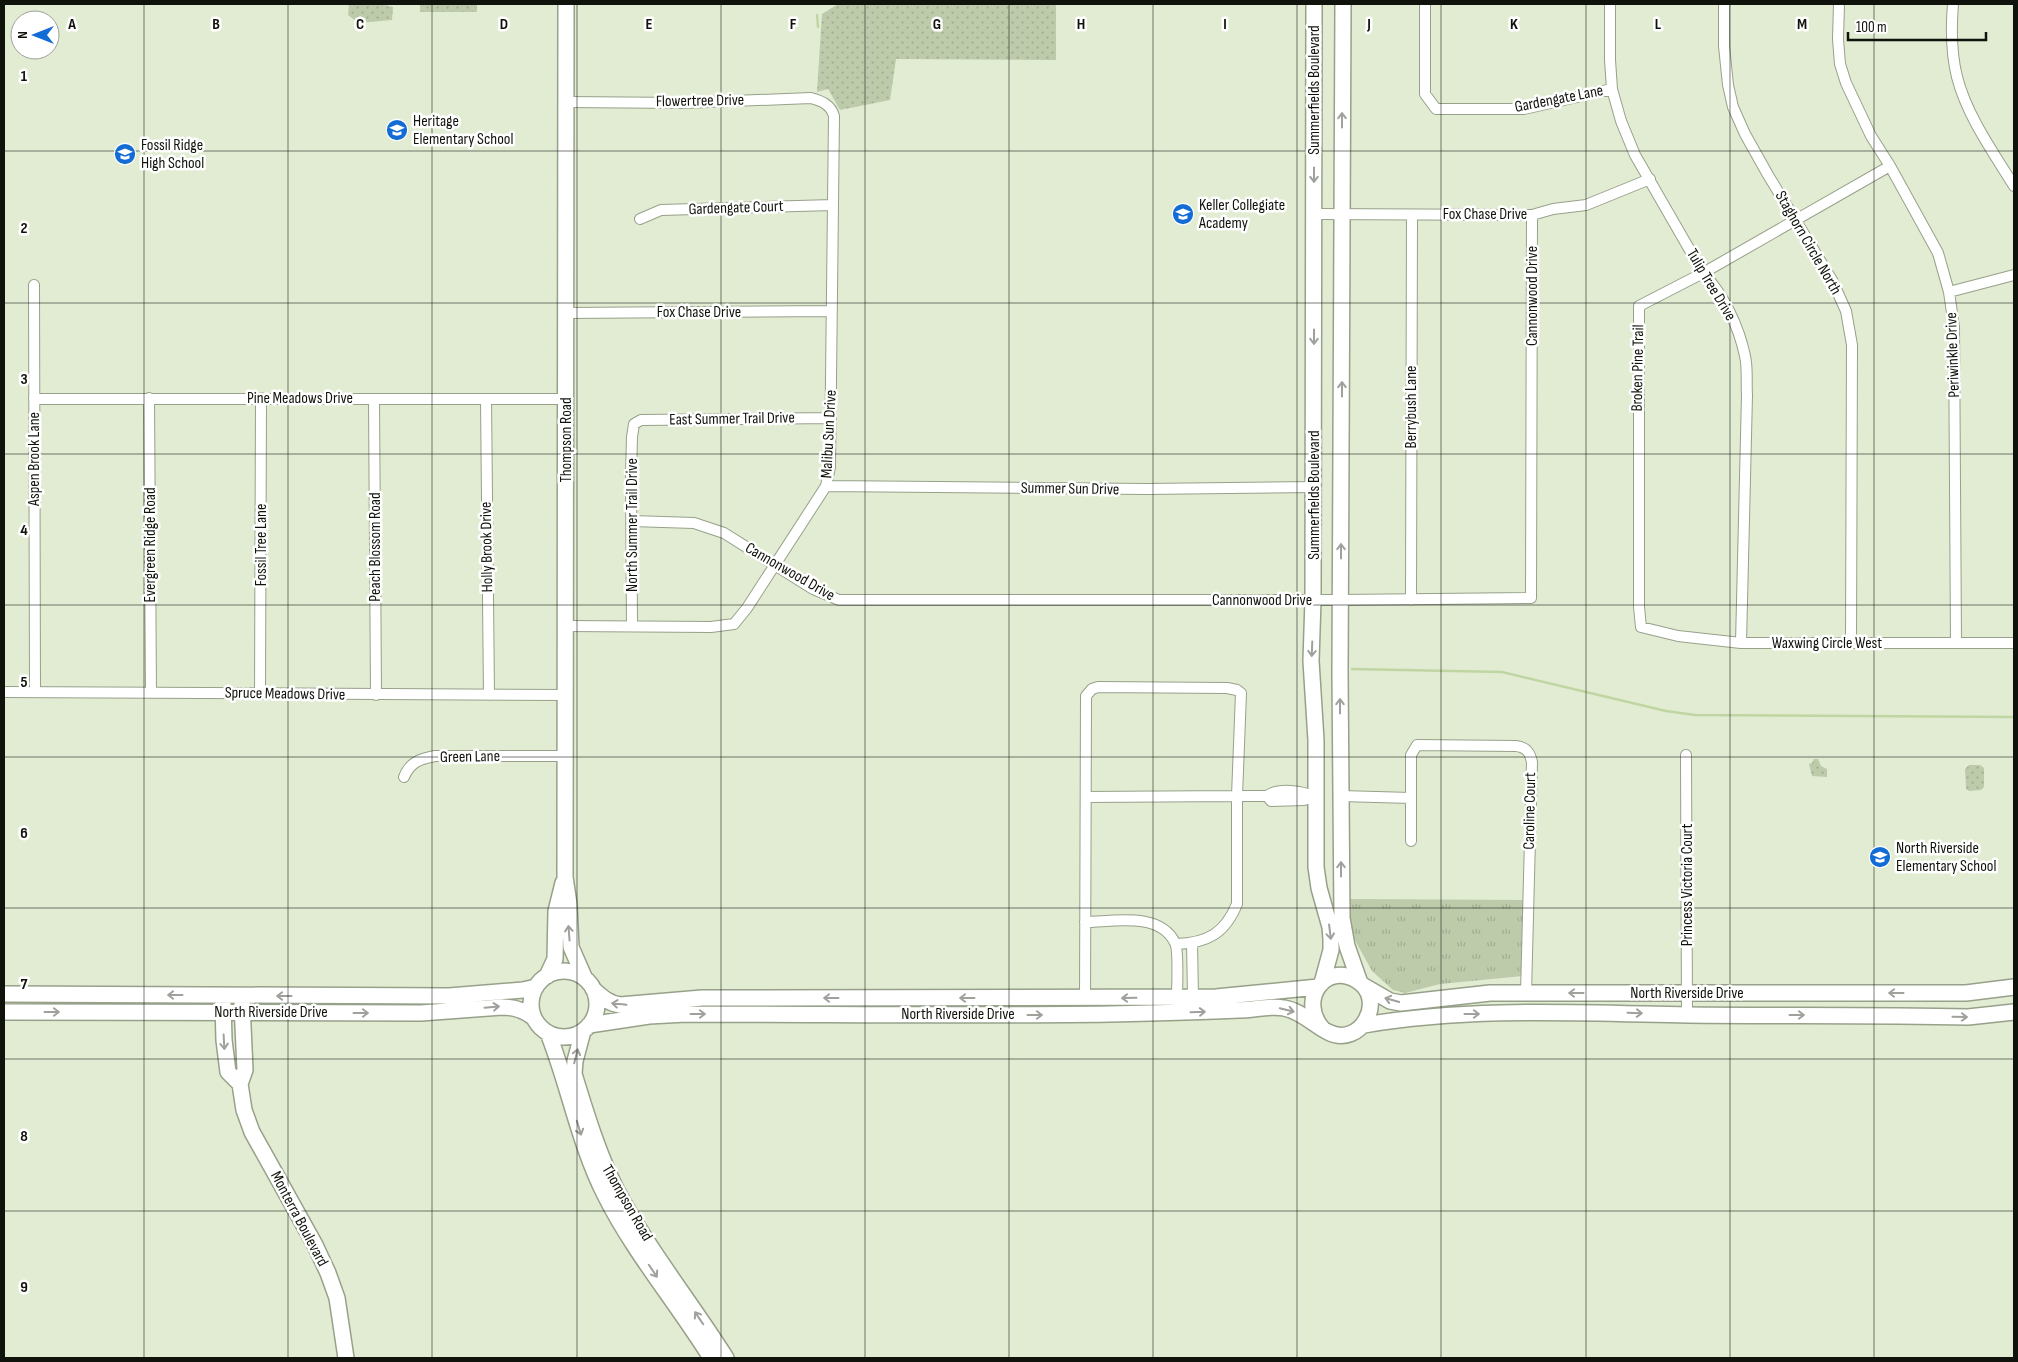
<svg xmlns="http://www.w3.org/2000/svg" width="2018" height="1362" viewBox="0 0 2018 1362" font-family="'Sofia Sans Condensed',sans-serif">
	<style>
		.grass { fill: url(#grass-tufts) }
		.park { fill: url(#park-dots) }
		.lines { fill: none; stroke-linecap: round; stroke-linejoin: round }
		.stream { stroke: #c0d6a2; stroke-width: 2.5 }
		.street-casing { stroke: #97a18a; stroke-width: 12 }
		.secondary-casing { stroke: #97a18a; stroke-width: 18 }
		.street { stroke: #fff; stroke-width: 10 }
		.secondary { stroke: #fff; stroke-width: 15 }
		.oneway { stroke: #9fa19d }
		.grid { fill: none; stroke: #10130b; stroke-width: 1; stroke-opacity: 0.55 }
		.labels { text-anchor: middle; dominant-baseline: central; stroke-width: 5; stroke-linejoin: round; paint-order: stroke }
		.street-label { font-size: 16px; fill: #10130b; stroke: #fff }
		.poi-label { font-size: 16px; fill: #10130b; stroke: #fff; text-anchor: start }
		.grid-label { font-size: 16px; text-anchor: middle; font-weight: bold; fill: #10130b; stroke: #fff; stroke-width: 5; stroke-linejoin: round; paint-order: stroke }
	</style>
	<defs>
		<pattern id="grass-tufts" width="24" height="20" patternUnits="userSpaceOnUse" patternTransform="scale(1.25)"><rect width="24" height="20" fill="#bdcbab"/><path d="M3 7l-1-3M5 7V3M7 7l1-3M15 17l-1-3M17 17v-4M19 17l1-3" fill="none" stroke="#a1ad92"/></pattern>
		<pattern id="park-dots" width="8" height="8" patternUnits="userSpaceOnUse" patternTransform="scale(1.25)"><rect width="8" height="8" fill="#bdcbab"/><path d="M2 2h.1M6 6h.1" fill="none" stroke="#a1ad92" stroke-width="1.8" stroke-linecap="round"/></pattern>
	</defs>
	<rect width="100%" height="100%" fill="#e1ecd3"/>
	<!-- grass -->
	<path class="grass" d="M1349,899L1524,900L1523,976L1440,984L1405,993L1393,990L1372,971L1357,944L1348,923Z"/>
	<!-- park -->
	<path class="park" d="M349,4H381L393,7L392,20L358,23L348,15Z
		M420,4H477V12H420Z
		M838,4H1056V60L896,59L890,100L840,110L828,89L817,92L822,14Z
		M1814,759H1818L1821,766L1827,769V777L1812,776L1809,764L1812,763Z
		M1969,765H1980L1984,768V787L1981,790L1969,791L1966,789L1965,769Z"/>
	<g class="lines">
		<!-- stream -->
		<path class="stream" d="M817,15L818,27
			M1352,669L1502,672L1666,711L1695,715L2014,717"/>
		<!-- street casing -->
		<g class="street-casing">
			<path id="street" d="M1425,4V94L1436,109H1524L1612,89
				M1610,4V60L1612,89L1621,121L1635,155L1703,273C1724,295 1739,327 1745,356C1748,369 1746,383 1747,395L1741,643
				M1724,4V46L1728,85L1733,107L1745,134L1768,175L1832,280L1846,311L1852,345L1851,643
				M1839,4L1838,39L1840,64L1846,83L1871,136L1890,166L1938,253L1949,292L1954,327L1956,642
				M1953,4C1951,28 1951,53 1957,77C1967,116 1993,152 2014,186
				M1890,166L1703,273L1639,306V607L1641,627L1678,636L1741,643H2014
				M1314,214L1532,215L1553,209L1586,205L1650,179
				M640,219L661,210L833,205
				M34,285L35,692
				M1949,292L2014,275
				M566,313L832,311
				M149,398L151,693
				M34,399H566
				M374,399L376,695
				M486,399L489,695
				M826,486L1146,489L1314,487
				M632,521L694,523L724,533L813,589L839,600H1341L1531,598L1532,215
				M1411,600L1412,215
				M566,626L711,627L734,624L747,608L826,486L830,467L834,116C831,105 822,101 811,98L684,103L566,102
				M632,626L631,475L632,437L634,424L641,420L831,418
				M4,692L566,695
				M260,693L261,398
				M1686,755L1687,1015
				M404,777C410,762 420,759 435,756H565
				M1267,796C1279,787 1302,791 1316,797
				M1341,796L1411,798
				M1086,797L1237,796V904C1225,933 1208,943 1176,944
				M1411,841V755L1417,745L1516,746C1526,747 1530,752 1532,762L1526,993
				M1085,922C1112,922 1160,911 1175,943C1179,950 1177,987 1177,997
				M1192,943L1193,997
				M1085,998L1086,696L1092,689L1098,687L1227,688L1237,690L1241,693L1237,796H1267L1271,801L1304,800L1316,797"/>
		</g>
		<!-- secondary casing -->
		<g class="secondary-casing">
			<path id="secondary" d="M566,4L565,877L569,904L571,947L585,979
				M1314,4L1313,600L1311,661L1316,740V867L1319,888L1330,927L1331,939V950L1322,983
				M1343,4L1340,673L1342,918L1347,946L1360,983
				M531 1004a33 33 0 1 1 66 0a33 33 0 1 1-66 0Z
				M547,976L555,959L556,911L563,883
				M1364,986L1390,1001L1401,1003L1490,993H1966L2014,987
				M593,989C602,997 608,1003 620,1005L702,998L1216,997L1318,987
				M4,994L449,996L523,990L536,987
				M223,1003L224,1040L228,1072L240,1084
				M242,1004L245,1070L240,1084L244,1110L252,1132L315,1245L328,1273L337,1298L346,1358
				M4,1012L421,1013L502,1007C515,1007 524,1010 534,1018
				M589,1025L649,1016L686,1014C827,1014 969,1016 1110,1014C1153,1013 1196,1012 1239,1010C1254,1010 1270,1005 1284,1008C1301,1011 1314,1025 1328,1032C1361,1049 1388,998 1356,980C1325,962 1298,1000 1322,1028
				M1364,1025C1470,1007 1580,1013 1688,1015C1781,1016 1875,1015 1968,1017L2014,1012
				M583,1031L575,1061L574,1074C586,1113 598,1153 616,1189C647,1248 690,1301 726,1358
				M548,1033C569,1086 579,1144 605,1195C634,1253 677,1303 711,1358"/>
		</g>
		<!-- street -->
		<use href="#street" class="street"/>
		<!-- secondary -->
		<use href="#secondary" class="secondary"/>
	</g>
	<!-- one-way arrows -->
	<defs><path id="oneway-shaft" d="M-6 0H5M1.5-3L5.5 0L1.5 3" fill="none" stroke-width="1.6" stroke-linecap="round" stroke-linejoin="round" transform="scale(1.25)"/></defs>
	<g class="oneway">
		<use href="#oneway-shaft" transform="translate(1342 120) rotate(-90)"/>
		<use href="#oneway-shaft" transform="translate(1314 175) rotate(90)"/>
		<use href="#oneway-shaft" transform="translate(1314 337) rotate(90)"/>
		<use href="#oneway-shaft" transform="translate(1342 389) rotate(-90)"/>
		<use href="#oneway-shaft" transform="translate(1341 551) rotate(-90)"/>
		<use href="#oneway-shaft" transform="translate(1312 649) rotate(92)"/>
		<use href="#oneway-shaft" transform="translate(1340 706) rotate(-90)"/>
		<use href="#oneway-shaft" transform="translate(1341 869) rotate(-90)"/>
		<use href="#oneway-shaft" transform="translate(1330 932) rotate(83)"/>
		<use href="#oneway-shaft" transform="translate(569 933) rotate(-94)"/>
		<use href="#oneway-shaft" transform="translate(1576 993) rotate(-180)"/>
		<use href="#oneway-shaft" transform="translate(1896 993) rotate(180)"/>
		<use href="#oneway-shaft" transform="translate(175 995) rotate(-180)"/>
		<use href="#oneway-shaft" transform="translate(284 996) rotate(-180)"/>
		<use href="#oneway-shaft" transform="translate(831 998) rotate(180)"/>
		<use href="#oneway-shaft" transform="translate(967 998) rotate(-180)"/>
		<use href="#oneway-shaft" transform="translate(1129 998) rotate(179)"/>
		<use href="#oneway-shaft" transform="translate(1392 1000) rotate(-164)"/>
		<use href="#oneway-shaft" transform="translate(619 1004) rotate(-174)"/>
		<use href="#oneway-shaft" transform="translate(492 1007) rotate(-5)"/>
		<use href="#oneway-shaft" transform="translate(1287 1010) rotate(14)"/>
		<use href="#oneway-shaft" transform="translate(52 1012)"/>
		<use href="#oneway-shaft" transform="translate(1198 1012) rotate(-2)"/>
		<use href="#oneway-shaft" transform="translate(361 1013)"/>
		<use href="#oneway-shaft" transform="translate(1635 1013) rotate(2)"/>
		<use href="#oneway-shaft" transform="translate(698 1014)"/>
		<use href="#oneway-shaft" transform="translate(1472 1014)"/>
		<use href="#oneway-shaft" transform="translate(1035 1015)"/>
		<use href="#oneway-shaft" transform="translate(1797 1015)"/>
		<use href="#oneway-shaft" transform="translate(1960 1017) rotate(1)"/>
		<use href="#oneway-shaft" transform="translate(224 1042) rotate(87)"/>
		<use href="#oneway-shaft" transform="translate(576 1056) rotate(-76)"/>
		<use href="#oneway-shaft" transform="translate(579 1128) rotate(73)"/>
		<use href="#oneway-shaft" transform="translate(653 1271) rotate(56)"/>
		<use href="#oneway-shaft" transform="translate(699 1318) rotate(-124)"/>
	</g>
	<!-- grid -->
	<path class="grid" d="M144,4V1358M288,4V1358M432,4V1358M577,4V1358M721,4V1358M865,4V1358M1009,4V1358M1153,4V1358M1297,4V1358M1441,4V1358M1586,4V1358M1730,4V1358M1874,4V1358M4,151H2014M4,303H2014M4,454H2014M4,605H2014M4,757H2014M4,908H2014M4,1059H2014M4,1211H2014"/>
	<!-- icons -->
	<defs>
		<g id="school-disc" transform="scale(1.125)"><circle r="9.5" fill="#136cd5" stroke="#fff"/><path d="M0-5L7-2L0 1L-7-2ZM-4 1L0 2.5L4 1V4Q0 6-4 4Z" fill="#fff"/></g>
	</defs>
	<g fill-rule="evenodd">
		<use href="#school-disc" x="397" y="130"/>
		<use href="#school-disc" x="125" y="154"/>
		<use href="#school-disc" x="1183" y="214"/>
		<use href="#school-disc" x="1880" y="857"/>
	</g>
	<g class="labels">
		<!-- street labels -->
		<g class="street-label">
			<text transform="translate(1314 90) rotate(-90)">Summerfields Boulevard</text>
			<text transform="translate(1559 99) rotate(-11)">Gardengate Lane</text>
			<text transform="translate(700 101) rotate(-1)">Flowertree Drive</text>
			<text transform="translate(736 208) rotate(-2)">Gardengate Court</text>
			<text x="1485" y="214">Fox Chase Drive</text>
			<text transform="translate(1808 243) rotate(60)">Staghorn Circle North</text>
			<text transform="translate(1711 285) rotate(59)">Tulip Tree Drive</text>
			<text transform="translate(1532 296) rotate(-90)">Cannonwood Drive</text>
			<text x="699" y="312">Fox Chase Drive</text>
			<text transform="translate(1953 355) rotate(-92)">Periwinkle Drive</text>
			<text transform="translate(1638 368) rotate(-89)">Broken Pine Trail</text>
			<text x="300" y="398">Pine Meadows Drive</text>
			<text transform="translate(1411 407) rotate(-90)">Berrybush Lane</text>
			<text transform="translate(732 419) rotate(-1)">East Summer Trail Drive</text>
			<text transform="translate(829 434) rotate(-87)">Malibu Sun Drive</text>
			<text transform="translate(566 440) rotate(-90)">Thompson Road</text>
			<text transform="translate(34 459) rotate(-90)">Aspen Brook Lane</text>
			<text transform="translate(1070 489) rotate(1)">Summer Sun Drive</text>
			<text transform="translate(1314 495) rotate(-90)">Summerfields Boulevard</text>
			<text transform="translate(632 525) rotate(-90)">North Summer Trail Drive</text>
			<text transform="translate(150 545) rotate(-90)">Evergreen Ridge Road</text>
			<text transform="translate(261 545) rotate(-90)">Fossil Tree Lane</text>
			<text transform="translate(375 547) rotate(-90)">Peach Blossom Road</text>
			<text transform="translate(487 547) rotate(-91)">Holly Brook Drive</text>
			<text transform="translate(790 572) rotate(30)">Cannonwood Drive</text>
			<text x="1262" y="600">Cannonwood Drive</text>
			<text x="1827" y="643">Waxwing Circle West</text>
			<text transform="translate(285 694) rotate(1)">Spruce Meadows Drive</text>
			<text transform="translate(470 757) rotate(-1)">Green Lane</text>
			<text transform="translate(1530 811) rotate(-89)">Caroline Court</text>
			<text transform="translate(1687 885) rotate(-90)">Princess Victoria Court</text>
			<text x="1687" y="993">North Riverside Drive</text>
			<text x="271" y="1012">North Riverside Drive</text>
			<text x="958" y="1014">North Riverside Drive</text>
			<text transform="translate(627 1203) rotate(60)">Thompson Road</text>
			<text transform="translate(299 1219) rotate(62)">Monterra Boulevard</text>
		</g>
		<!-- poi labels -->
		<g class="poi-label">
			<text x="413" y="121">Heritage<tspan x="413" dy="18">Elementary School</tspan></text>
			<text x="141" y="145">Fossil Ridge<tspan x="141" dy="18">High School</tspan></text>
			<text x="1199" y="205">Keller Collegiate<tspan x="1199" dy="18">Academy</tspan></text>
			<text x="1896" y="848">North Riverside<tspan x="1896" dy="18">Elementary School</tspan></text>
		</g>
	</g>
	<g class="grid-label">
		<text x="72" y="29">A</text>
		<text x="216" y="29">B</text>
		<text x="360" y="29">C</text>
		<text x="504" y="29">D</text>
		<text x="649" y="29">E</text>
		<text x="793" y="29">F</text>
		<text x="937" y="29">G</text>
		<text x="1081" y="29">H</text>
		<text x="1225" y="29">I</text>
		<text x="1369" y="29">J</text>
		<text x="1514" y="29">K</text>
		<text x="1658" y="29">L</text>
		<text x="1802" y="29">M</text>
		<text x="24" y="81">1</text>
		<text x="24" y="233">2</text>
		<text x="24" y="384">3</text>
		<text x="24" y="535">4</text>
		<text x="24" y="687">5</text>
		<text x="24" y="838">6</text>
		<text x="24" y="989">7</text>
		<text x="24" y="1141">8</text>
		<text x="24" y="1292">9</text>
	</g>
	<!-- border -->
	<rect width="2018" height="1362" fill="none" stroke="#10130b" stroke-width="10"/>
	<!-- north arrow -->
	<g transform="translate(35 35) rotate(270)"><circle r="24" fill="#ffffff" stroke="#9fa19d"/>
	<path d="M0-4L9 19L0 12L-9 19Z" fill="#136cd5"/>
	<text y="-8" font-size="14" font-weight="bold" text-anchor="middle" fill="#10130b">N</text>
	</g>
	<!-- scale -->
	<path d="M1848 32v8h138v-8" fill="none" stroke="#10130b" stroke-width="2.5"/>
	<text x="1856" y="32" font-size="15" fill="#10130b" stroke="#ffffff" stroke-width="4" paint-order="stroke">100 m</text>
</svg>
